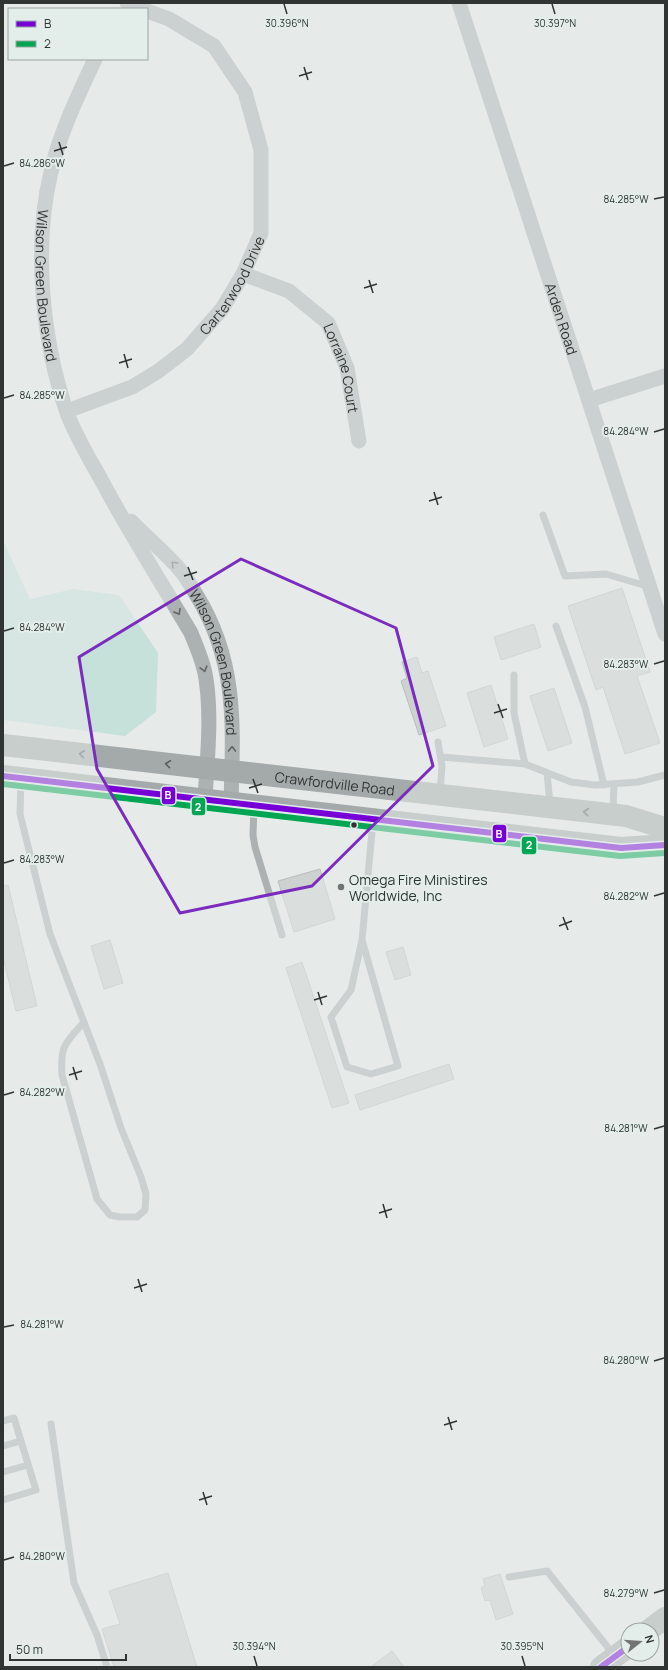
<svg xmlns="http://www.w3.org/2000/svg" width="668" height="1670" viewBox="0 0 668 1670" font-family="Manrope,sans-serif">
	<style>
		.green { fill: #c6e0da }
		.building { fill: #cdd1d0; stroke: #b9bebd }
		.lines { fill: none; stroke-linecap: round; stroke-linejoin: round }
		.lane { stroke: #acb2b1; stroke-width: 7 }
		.street { stroke: #acb2b1; stroke-width: 15 }
		.primary { stroke: #a4aaa9; stroke-width: 22 }
		.bus-1-casing { stroke: #e3eeeb; stroke-width: 9 }
		.bus-2-casing { stroke: #e3eeeb; stroke-width: 9 }
		.bus-1 { stroke: #7600d6; stroke-width: 6 }
		.bus-2 { stroke: #00a651; stroke-width: 6 }
		.oneway { stroke: #626665 }
		.oneway2 { stroke: #595d5c }
		.marked { fill: none; stroke: #7b2cbf; stroke-width: 3; stroke-linejoin: round }
		.ticks { fill: none; stroke: #303433; stroke-width: 1.5 }
		.bus-dot { fill: #303433; stroke: #e3eeeb; stroke-width: 1.5 }
		.poi-dot { fill: #707473; stroke: #e3eeeb; stroke-width: 1.5 }
		.labels { text-anchor: middle; dominant-baseline: central; stroke-width: 4; stroke-linejoin: round; paint-order: stroke }
		.street-label { font-size: 14px; fill: #303433; stroke: #e3eeeb }
		.poi-label { font-size: 14px; fill: #303433; stroke: #e3eeeb; text-anchor: start }
		.ticks-label { font-size: 10px; text-anchor: middle; fill: #303433; stroke: #e3eeeb; stroke-width: 4; stroke-linejoin: round; paint-order: stroke }
		.line-badge { stroke: #e3eeeb; stroke-width: 1.5 }
		.badge-label { font-size: 11px; text-anchor: middle; font-weight: bold; fill: #fff }
	</style>
	<rect width="100%" height="100%" fill="#e6ebea"/>
	<!-- green -->
	<path class="green" d="M3,540L30,599L73,589L119,595L158,653L156,712L125,736L3,720Z"/>
	<!-- building -->
	<path class="building" d="M622,588L650,672L637,676L660,743L625,754L603,687L596,690L568,606Z
		M534,624L541,647L501,660L494,637Z
		M417,657L422,673L428,671L446,726L419,735L401,681L407,678L402,662Z
		M491,685L508,739L484,747L467,693Z
		M554,688L572,743L548,751L530,696Z
		M320,869L335,919L294,932L278,881Z
		M8,885L37,1006L16,1011L3,957V886Z
		M110,940L123,983L104,989L91,946Z
		M403,947L411,975L395,980L386,952Z
		M302,962L349,1103L332,1108L286,968Z
		M449,1064L454,1079L360,1110L355,1095Z
		M168,1573L197,1667H114L102,1629L120,1624L109,1591Z
		M500,1574L513,1614L496,1620L490,1600L485,1601L481,1588L485,1586L483,1579Z
		M392,1651L404,1667H371Z"/>
	<g class="lines">
		<!-- lane -->
		<path class="lane" d="M543,515L565,576L606,574L650,587
			M556,626L585,707L604,785
			M514,675V713L525,764
			M438,742L442,766L440,793
			M441,757L525,764L571,782L595,785L638,782L665,775
			M547,773L550,804
			M21,780L20,814L50,934L100,1064L121,1128L141,1177L146,1194L145,1210L137,1217H120L110,1215L97,1199L62,1075C60,1046 65,1043 84,1022
			M254,807L253,835L255,847L282,935
			M613,812L614,784
			M362,940L351,990L331,1017L347,1067L371,1074L398,1066L362,940L373,821
			M3,1421L14,1418L36,1490L3,1500
			M51,1424L74,1583L97,1635L107,1667
			M3,1446L21,1441
			M3,1472L28,1465
			M509,1577L547,1571L614,1655"/>
		<!-- street -->
		<g class="street">
			<path d="M127,3L143,9"/>
			<path id="s1" d="M459,3L665,634"/>
			<path id="s2" d="M95,59C78,96 60,132 51,172C33,246 42,338 66,410C75,436 91,461 104,485C131,535 162,584 191,633C197,648 204,663 206,679C212,718 207,760 205,799"/>
			<path id="s3" d="M243,274L289,291L328,323L347,368L359,441"/>
			<path d="M589,400L665,376"/>
			<path id="s4" d="M67,411L132,387L157,372L187,349L222,309L243,274L261,233V150L245,92L214,46L169,19L147,11"/>
			<path id="s5" d="M131,521C147,538 166,553 181,571C187,578 192,588 197,596C238,663 233,728 231,802"/>
		</g>
		<!-- primary -->
		<g class="primary">
			<path id="s6" d="M3,745L626,816L665,828"/>
			<path d="M3,776L621,848L665,845"/>
			<path d="M649,1630L665,1618"/>
			<path d="M601,1667L628,1647"/>
		</g>
		<!-- bus-1 casing -->
		<g class="bus-1-casing">
			<path id="bus-1" d="M3,776L621,848L665,845
				M601,1667L628,1647"/>
		</g>
		<!-- bus-2 casing -->
		<g class="bus-2-casing">
			<path id="bus-2" d="M3,784L620,856L665,853"/>
		</g>
		<!-- bus-1 -->
		<use href="#bus-1" class="bus-1"/>
		<!-- bus-2 -->
		<use href="#bus-2" class="bus-2"/>
	</g>
	<!-- one-way arrows -->
	<defs><path id="oneway-chevron" d="M-2-3.5L2.5 0L-2 3.5" fill="none" stroke-width="1.6" stroke-linecap="round" stroke-linejoin="round"/></defs>
	<g class="oneway">
		<use href="#oneway-chevron" transform="translate(174 564) rotate(-135)"/>
		<use href="#oneway-chevron" transform="translate(178 612) rotate(59)"/>
		<use href="#oneway-chevron" transform="translate(204 669) rotate(75)"/>
		<use href="#oneway-chevron" transform="translate(232 749) rotate(-89)"/>
	</g>
	<g class="oneway2">
		<use href="#oneway-chevron" transform="translate(82 754) rotate(-173)"/>
		<use href="#oneway-chevron" transform="translate(168 764) rotate(-173)"/>
		<use href="#oneway-chevron" transform="translate(586 812) rotate(-174)"/>
	</g>
	<!-- marked area -->
	<path d="M0 0H668V1670H0ZM241,559L396,628L433,766L312,886L180,913L97,769L79,657Z" fill="#e6ebea" fill-opacity=".55" fill-rule="evenodd"/>
	<path class="marked" d="M241,559L396,628L433,766L312,886L180,913L97,769L79,657Z"/>
	<!-- ticks -->
	<path class="ticks" d="M284,4L287,14M552,4L555,14M304,67L308,80M299,76L312,72M59,142L63,155M54,151L67,147M4,166L14,163M654,199L664,197M369,280L373,293M364,288L377,284M124,354L128,368M119,363L132,359M4,398L14,395M654,432L664,429M434,492L438,505M429,501L442,497M188,567L193,580M184,576L197,572M4,631L14,628M654,664L664,661M498,704L503,718M494,713L507,709M253,779L258,793M249,788L262,784M4,863L14,860M654,896L664,893M563,917L568,930M559,926L572,921M318,992L322,1005M314,1000L327,996M73,1067L77,1080M69,1075L82,1071M4,1095L14,1092M654,1129L664,1126M383,1204L387,1218M379,1213L392,1209M138,1279L142,1292M134,1288L147,1284M4,1327L14,1325M654,1361L664,1358M448,1417L452,1430M444,1425L457,1421M203,1492L207,1505M199,1500L212,1496M4,1560L14,1557M654,1593L664,1590M254,1656L257,1666M522,1656L525,1666"/>
	<!-- markers -->
	<circle class="bus-dot" cx="354" cy="825" r="3.5"/>
	<circle class="poi-dot" cx="341" cy="887" r="4"/>
	<g class="labels">
		<!-- street labels -->
		<g class="street-label">
			<text stroke="none"><textPath href="#s4" startOffset="215">Carterwood Drive</textPath></text>
			<text stroke="none"><textPath href="#s2" startOffset="236">Wilson Green Boulevard</textPath></text>
			<text stroke="none"><textPath href="#s1" startOffset="332">Arden Road</textPath></text>
			<text stroke="none"><textPath href="#s3" startOffset="147">Lorraine Court</textPath></text>
			<text stroke="none"><textPath href="#s5" startOffset="170">Wilson Green Boulevard</textPath></text>
			<text stroke="none"><textPath href="#s6" startOffset="334">Crawfordville Road</textPath></text>
		</g>
		<!-- poi labels -->
		<g class="poi-label">
			<text x="349" y="879">Omega Fire Ministires<tspan x="349" dy="16">Worldwide, Inc</tspan></text>
		</g>
	</g>
	<g class="ticks-label">
		<text x="287" y="27">30.396°N</text>
		<text x="555" y="27">30.397°N</text>
		<text x="42" y="167">84.286°W</text>
		<text x="626" y="203">84.285°W</text>
		<text x="42" y="399">84.285°W</text>
		<text x="626" y="435">84.284°W</text>
		<text x="42" y="631">84.284°W</text>
		<text x="626" y="668">84.283°W</text>
		<text x="42" y="863">84.283°W</text>
		<text x="626" y="900">84.282°W</text>
		<text x="42" y="1096">84.282°W</text>
		<text x="626" y="1132">84.281°W</text>
		<text x="42" y="1328">84.281°W</text>
		<text x="626" y="1364">84.280°W</text>
		<text x="42" y="1560">84.280°W</text>
		<text x="626" y="1597">84.279°W</text>
		<text x="254" y="1650">30.394°N</text>
		<text x="522" y="1650">30.395°N</text>
	</g>
	<g class="line-badge">
		<rect x="161" y="786" width="15" height="19" rx="4" fill="#7600d6"/>
		<rect x="191" y="797" width="15" height="19" rx="4" fill="#00a651"/>
		<rect x="492" y="824" width="15" height="19" rx="4" fill="#7600d6"/>
		<rect x="521" y="836" width="16" height="19" rx="4" fill="#00a651"/>
	</g>
	<g class="badge-label">
		<text x="168" y="799">B</text>
		<text x="198" y="811">2</text>
		<text x="499" y="838">B</text>
		<text x="529" y="849">2</text>
	</g>
	<!-- border -->
	<rect width="668" height="1670" fill="none" stroke="#303433" stroke-width="8"/>
	<!-- legend -->
	<rect x="8" y="8" width="140" height="52" fill="#e3eeeb" stroke="#9ba4a1"/>
	<rect x="16" y="21" width="20" height="6" fill="#7600d6" stroke="#9ba4a1"/>
	<text x="44" y="28" font-size="12" fill="#303433">B</text>
	<rect x="16" y="41" width="20" height="6" fill="#00a651" stroke="#9ba4a1"/>
	<text x="44" y="48" font-size="12" fill="#303433">2</text>
	<!-- north arrow -->
	<g transform="translate(640 1642) rotate(73)"><circle r="19" fill="#e3eeeb" stroke="#9ba4a1"/>
	<path d="M0-3L7 15L0 10L-7 15Z" fill="#707473"/>
	<text y="-6" font-size="11" font-weight="bold" text-anchor="middle" fill="#303433">N</text>
	</g>
	<!-- scale -->
	<path d="M10 1654v6h116v-6" fill="none" stroke="#303433" stroke-width="2"/>
	<text x="16" y="1654" font-size="12" fill="#303433" stroke="#e3eeeb" stroke-width="3" paint-order="stroke">50 m</text>
</svg>
